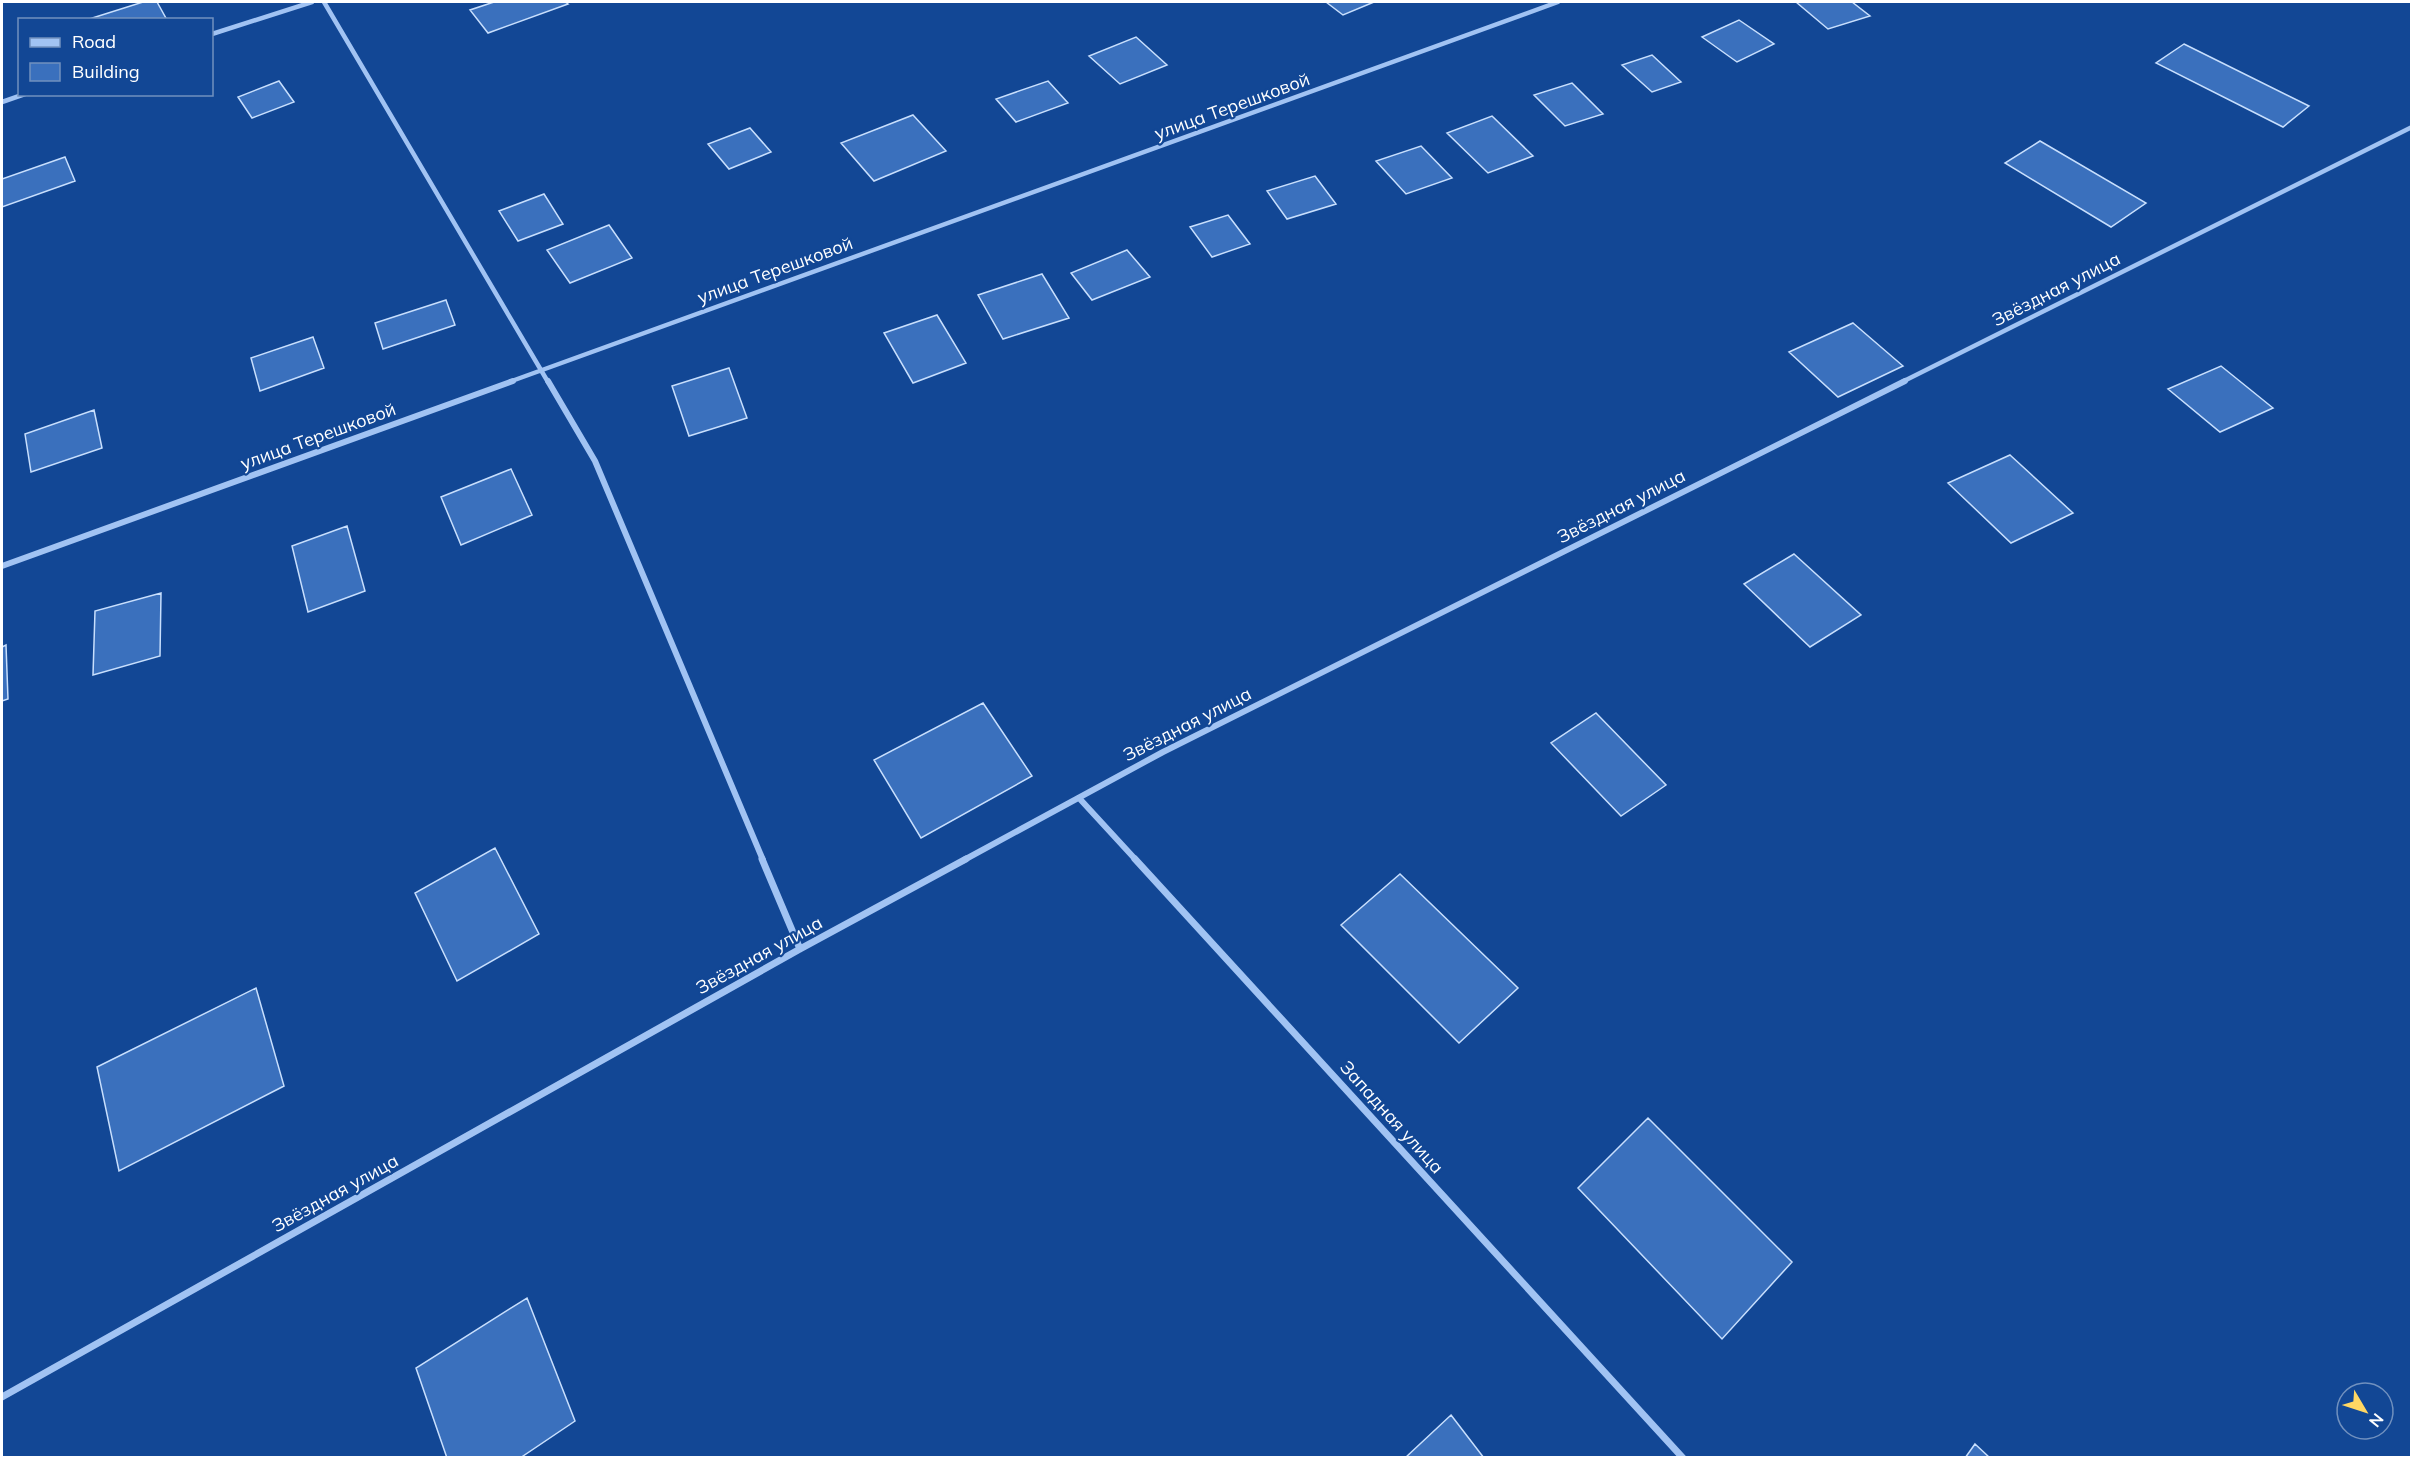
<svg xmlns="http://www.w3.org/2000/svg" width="2413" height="1459" viewBox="0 0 2413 1459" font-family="Mulish,sans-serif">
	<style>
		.building { fill: #3a70bd; stroke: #c8dffd; stroke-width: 1.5 }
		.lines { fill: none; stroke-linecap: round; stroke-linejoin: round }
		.minor-far2 { stroke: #a1c3f3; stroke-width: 4.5 }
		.minor-far1 { stroke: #a1c3f3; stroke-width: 6 }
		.minor { stroke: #a1c3f3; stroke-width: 7 }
		.labels { text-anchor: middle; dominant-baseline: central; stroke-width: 4.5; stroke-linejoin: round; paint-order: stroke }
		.street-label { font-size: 18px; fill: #fff; stroke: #124795 }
	</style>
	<rect width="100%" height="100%" fill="#124795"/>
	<!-- building -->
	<path class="building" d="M143,2H157L167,20H86Z
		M494,2H565L568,4L488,33L470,10Z
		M1326,2H1374L1343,15Z
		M1796,2H1852L1870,16L1828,29Z
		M1739,20L1774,44L1737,62L1702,37Z
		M1136,37L1167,65L1120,84L1089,56Z
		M2184,44L2309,106L2283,127L2156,63Z
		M1652,55L1681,82L1652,92L1622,65Z
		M279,81L294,102L252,118L238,97Z
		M1048,81L1068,103L1016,122L996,99Z
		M1572,83L1603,114L1565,126L1534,95Z
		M913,115L946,151L874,181L841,143Z
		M1492,116L1533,156L1488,173L1447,133Z
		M750,128L771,152L729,169L708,144Z
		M2040,141L2146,203L2111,227L2005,163Z
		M1421,146L1452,178L1406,194L1376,161Z
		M65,157L75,181L2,207V179Z
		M1315,176L1336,204L1287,219L1267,191Z
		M544,194L563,224L518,241L499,211Z
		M1228,215L1250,244L1212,257L1190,227Z
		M609,225L632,258L570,283L547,250Z
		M1127,250L1150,277L1092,300L1071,273Z
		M1042,274L1069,318L1003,339L978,295Z
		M446,300L455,325L383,349L375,323Z
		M937,315L966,363L913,383L884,333Z
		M1853,323L1903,366L1838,397L1789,352Z
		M313,337L324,368L260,391L251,358Z
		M2221,366L2273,408L2220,432L2168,389Z
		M729,368L747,418L689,436L672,386Z
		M94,410L102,448L31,472L25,434Z
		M2010,455L2073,513L2011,543L1948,483Z
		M511,469L532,515L461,545L441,497Z
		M347,526L365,591L308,612L292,546Z
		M1794,554L1861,615L1810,647L1744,584Z
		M161,593L160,656L93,675L95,611Z
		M6,645L8,699L2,701V647Z
		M983,703L1032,776L921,838L874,760Z
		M1596,713L1666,785L1621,816L1551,743Z
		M495,848L539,934L457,981L415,893Z
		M1400,874L1518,988L1459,1043L1341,925Z
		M256,988L284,1086L119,1171L97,1067Z
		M1648,1118L1792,1262L1722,1339L1578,1188Z
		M527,1298L575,1421L520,1458H447L416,1368Z
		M1451,1415L1484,1458H1405Z
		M1975,1444L1990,1458H1965Z"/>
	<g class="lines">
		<!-- minor-far2 -->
		<path class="minor-far2" d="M324,2L548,382
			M212,34L312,2
			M2,102L25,94
			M509,382L1558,2
			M1902,382L2412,127"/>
		<!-- minor-far1 -->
		<path class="minor-far1" d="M548,381L595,461L763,860
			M2,566L513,381
			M1079,798L1136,860
			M964,860L1163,752L1905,381"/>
		<!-- minor -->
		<path class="minor" d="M762,859L800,949
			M1135,859L1683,1458
			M2,1397L800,949L966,859"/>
	</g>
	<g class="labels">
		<!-- street labels -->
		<g class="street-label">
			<text transform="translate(1232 106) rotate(-20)">улица Терешковой</text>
			<text transform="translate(775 270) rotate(-20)">улица Терешковой</text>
			<text transform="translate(2056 289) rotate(-27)">Звёздная улица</text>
			<text transform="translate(318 436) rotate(-20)">улица Терешковой</text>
			<text transform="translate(1621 506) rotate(-27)">Звёздная улица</text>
			<text transform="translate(1187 724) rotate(-27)">Звёздная улица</text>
			<text transform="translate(759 955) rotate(-29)">Звёздная улица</text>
			<text transform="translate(1392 1117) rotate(48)">Западная улица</text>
			<text transform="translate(335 1193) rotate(-29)">Звёздная улица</text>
		</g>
	</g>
	<!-- border -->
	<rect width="2413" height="1459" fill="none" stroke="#ffffff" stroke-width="6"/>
	<!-- legend -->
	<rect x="18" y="18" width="195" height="78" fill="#124795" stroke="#7191bf" stroke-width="1.5"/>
	<rect x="30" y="38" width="30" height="9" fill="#a1c3f3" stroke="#7191bf" stroke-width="1.5"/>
	<text x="72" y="48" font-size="18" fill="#ffffff">Road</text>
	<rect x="30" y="63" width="30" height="18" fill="#3a70bd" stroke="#7191bf" stroke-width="1.5"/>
	<text x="72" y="78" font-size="18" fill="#ffffff">Building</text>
	<!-- north arrow -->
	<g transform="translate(2365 1411) rotate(129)"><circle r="28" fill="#124795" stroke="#7191bf" stroke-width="1.5"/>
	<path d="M0-4.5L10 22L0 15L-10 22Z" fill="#ffd763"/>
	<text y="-9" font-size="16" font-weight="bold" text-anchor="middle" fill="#ffffff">N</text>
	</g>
</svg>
